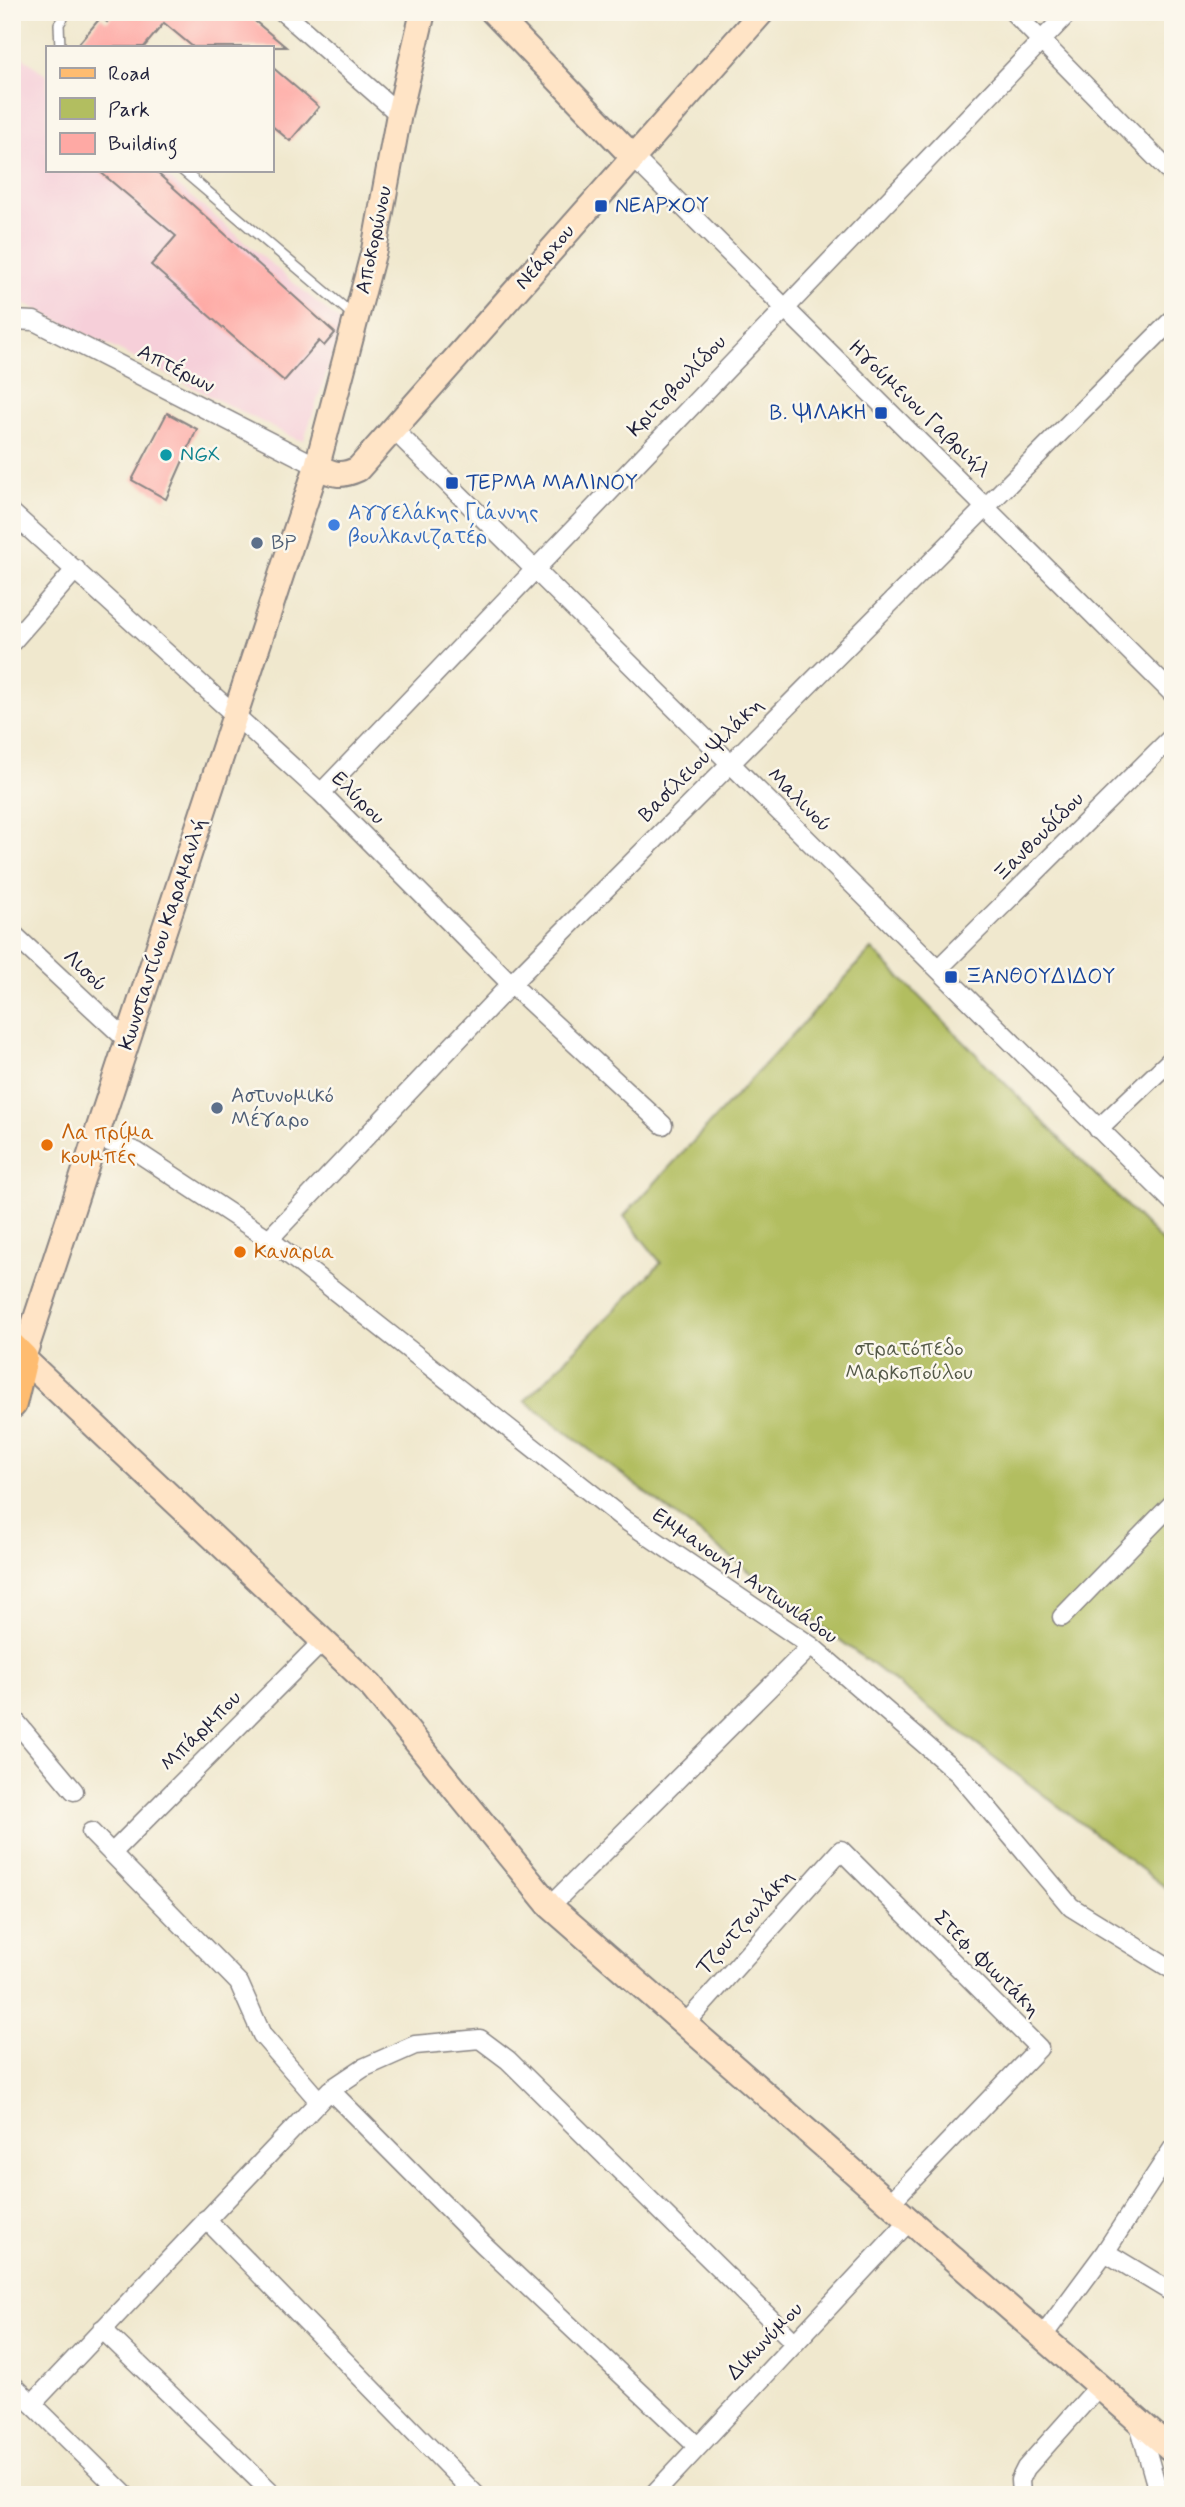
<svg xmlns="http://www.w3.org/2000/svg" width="1185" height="2507" viewBox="0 0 1185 2507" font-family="Mynerve,sans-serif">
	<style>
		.built { fill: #f6cfd9 }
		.green { fill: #b2be60; stroke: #6a704e; stroke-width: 2 }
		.building { fill: #fea9a4 }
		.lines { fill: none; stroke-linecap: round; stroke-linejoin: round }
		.lane-casing { stroke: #898584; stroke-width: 12 }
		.street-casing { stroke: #898584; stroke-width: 21 }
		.secondary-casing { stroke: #898584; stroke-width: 28 }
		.primary-casing { stroke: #898584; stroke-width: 32 }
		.lane { stroke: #fff; stroke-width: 9 }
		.street { stroke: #fff; stroke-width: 18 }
		.secondary { stroke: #ffe4c6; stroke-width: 24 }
		.primary { stroke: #febc70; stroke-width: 28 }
		.transit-dot { fill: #1a4fb4; stroke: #fbf7ec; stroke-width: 2.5 }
		.culture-dot { fill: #0f9aa8; stroke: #fbf7ec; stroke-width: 2.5 }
		.shop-dot { fill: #3f7fe0; stroke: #fbf7ec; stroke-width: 2.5 }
		.service-dot { fill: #5c6f8a; stroke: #fbf7ec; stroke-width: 2.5 }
		.food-dot { fill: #e8710a; stroke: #fbf7ec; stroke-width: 2.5 }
		.labels { text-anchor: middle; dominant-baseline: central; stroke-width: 5; stroke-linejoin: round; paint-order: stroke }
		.transit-label { font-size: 21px; fill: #164399; stroke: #fbf7ec; text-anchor: start }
		.street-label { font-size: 21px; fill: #22223b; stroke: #fbf7ec }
		.culture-label { font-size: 21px; fill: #0d838f; stroke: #fbf7ec; text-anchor: start }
		.shop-label { font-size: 21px; fill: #366cbe; stroke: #fbf7ec; text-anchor: start }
		.service-label { font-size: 21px; fill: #4e5e75; stroke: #fbf7ec; text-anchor: start }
		.food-label { font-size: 21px; fill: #c56008; stroke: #fbf7ec; text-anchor: start }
		.park-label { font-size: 21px; fill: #545948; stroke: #fbf7ec }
	</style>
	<rect width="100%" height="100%" fill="#fbf7ec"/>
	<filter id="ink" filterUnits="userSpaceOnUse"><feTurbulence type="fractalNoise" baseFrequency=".0143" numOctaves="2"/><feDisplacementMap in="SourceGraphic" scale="14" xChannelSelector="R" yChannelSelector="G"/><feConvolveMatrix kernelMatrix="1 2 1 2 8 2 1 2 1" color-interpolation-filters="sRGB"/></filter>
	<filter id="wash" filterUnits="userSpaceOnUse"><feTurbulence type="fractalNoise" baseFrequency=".00686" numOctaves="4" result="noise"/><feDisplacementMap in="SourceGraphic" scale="28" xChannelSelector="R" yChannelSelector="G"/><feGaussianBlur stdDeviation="1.57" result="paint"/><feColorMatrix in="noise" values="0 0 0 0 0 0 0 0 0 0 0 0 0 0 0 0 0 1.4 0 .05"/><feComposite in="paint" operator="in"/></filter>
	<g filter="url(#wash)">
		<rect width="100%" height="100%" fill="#f0e8ce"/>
		<!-- built -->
		<path class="built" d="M12,48L47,76V170H159L343,324L304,440L296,439L12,297Z"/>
		<!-- green -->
		<path class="green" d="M872,949L1173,1253V1893L525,1401L661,1263L624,1216Z"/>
		<g id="blocks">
			<!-- building -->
			<path class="building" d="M115,12H244L286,47H193L164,23L144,47H76L101,17L107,22Z
				M271,66L319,107L290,141L271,125Z
				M98,170H154L335,333L324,346L319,341L284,381L151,265L176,236Z
				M167,413L197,429L166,499L132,480Z"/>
		</g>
	</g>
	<g filter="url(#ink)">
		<use href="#blocks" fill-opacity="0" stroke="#898584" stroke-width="2"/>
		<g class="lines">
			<!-- lane casing -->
			<g class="lane-casing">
				<path id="lane" d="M60,47L59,24L67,12
					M182,170L353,315"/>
			</g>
			<!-- street casing -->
			<g class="street-casing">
				<path id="street" d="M283,12L399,114
					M1013,12L1173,175
					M633,157L1173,694
					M12,320L34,321L317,466
					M393,429L1173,1202
					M12,513L321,793L511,984L663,1125
					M12,642L76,569
					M321,793L1069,12
					M12,933L128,1041
					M938,969L1173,736
					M1098,1129L1173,1058
					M96,1137L137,1152L269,1239L625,1520L811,1646L958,1773L1071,1907L1173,1970
					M269,1239L511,984L1173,319
					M1062,1617L1173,1503
					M12,1717L74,1791
					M91,1832L239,1983L262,2035L319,2101
					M112,1853L323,1641
					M550,1906L811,1646
					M685,2024L841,1850L1039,2048L891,2202
					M330,2090L483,2244L696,2445
					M206,2219L476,2495
					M1105,2252L1173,2293
					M102,2329L274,2495
					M1043,2336L1105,2252L1173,2148
					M12,2384L125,2495
					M32,2404L330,2090L363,2068L415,2045L480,2039L508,2060L795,2343
					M1139,2424L1159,2495
					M653,2495L911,2219
					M1021,2495L1020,2480L1026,2468L1099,2386"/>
			</g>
			<!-- secondary casing -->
			<g class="secondary-casing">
				<path id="secondary" d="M423,12L399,114L374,250L317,466L23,1358L371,1686L550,1906L1173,2451
					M493,12L633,157
					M317,466C333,475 341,477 358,469L762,12"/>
			</g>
			<!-- primary casing -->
			<g class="primary-casing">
				<path id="primary" d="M12,1347L23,1358L12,1404"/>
			</g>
			<!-- lane -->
			<use href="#lane" class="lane"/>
			<!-- street -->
			<use href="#street" class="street"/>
			<!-- secondary -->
			<use href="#secondary" class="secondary"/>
			<!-- primary -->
			<use href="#primary" class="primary"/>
		</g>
	</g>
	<!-- markers -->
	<g class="transit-dot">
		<rect x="594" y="199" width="14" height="14" rx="3.5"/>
		<rect x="874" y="406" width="14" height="14" rx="3.5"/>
		<rect x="445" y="476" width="14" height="14" rx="3.5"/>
		<rect x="944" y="970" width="14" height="14" rx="3.5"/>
	</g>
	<circle class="culture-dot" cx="166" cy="455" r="7"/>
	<circle class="shop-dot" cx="334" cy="525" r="7"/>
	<g class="service-dot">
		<circle cx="257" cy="543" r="7"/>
		<circle cx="217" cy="1108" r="7"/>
	</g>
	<g class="food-dot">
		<circle cx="47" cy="1145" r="7"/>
		<circle cx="240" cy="1252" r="7"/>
	</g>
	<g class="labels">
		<!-- transit labels -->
		<g class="transit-label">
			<text x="615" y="206">ΝΕΑΡΧΟΥ</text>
			<text x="867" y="413" text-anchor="end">Β. ΨΙΛΑΚΗ</text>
			<text x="466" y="483">ΤΕΡΜΑ ΜΑΛΙΝΟΥ</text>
			<text x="965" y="977">ΞΑΝΘΟΥΔΙΔΟΥ</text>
		</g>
		<!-- street labels -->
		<g class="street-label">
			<text transform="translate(374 240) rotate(-78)">Αποκορώνου</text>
			<text transform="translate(545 257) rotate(-49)">Νεάρχου</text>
			<text transform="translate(176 369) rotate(27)">Απτέρων</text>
			<text transform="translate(677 386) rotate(-46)">Κριτοβουλίδου</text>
			<text transform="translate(919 409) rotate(44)">Ηγούμενου Γαβριήλ</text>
			<text transform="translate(701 760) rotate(-45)">Βασίλειου Ψιλάκη</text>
			<text transform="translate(358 798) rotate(45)">Ελύρου</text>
			<text transform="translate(799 800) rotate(45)">Μαλινού</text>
			<text transform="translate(1039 837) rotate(-45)">Ξανθουδίδου</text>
			<text transform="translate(163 934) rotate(-72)">Κωνσταντίνου Καραμανλή</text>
			<text transform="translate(85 971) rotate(43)">Λισού</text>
			<text transform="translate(745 1576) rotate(35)">Εμμανουήλ Αντωνιάδου</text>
			<text transform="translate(201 1731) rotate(-45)">Μπάρμπου</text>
			<text transform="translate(745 1922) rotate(-48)">Τζουτζουλάκη</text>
			<text transform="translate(987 1964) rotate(45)">Στεφ. Φιωτάκη</text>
			<text transform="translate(765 2341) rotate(-46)">Δικωνύμου</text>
		</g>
		<!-- culture labels -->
		<g class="culture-label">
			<text x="180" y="455">NGX</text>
		</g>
		<!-- shop labels -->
		<g class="shop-label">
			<text x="348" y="513">Αγγελάκης Γιάννης<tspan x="348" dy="24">βουλκανιζατέρ</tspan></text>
		</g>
		<!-- service labels -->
		<g class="service-label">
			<text x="271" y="543">BP</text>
			<text x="231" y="1096">Αστυνομικό<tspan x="231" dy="24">Μέγαρο</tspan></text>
		</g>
		<!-- food labels -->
		<g class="food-label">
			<text x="61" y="1133">Λα πρίμα<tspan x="61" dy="24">κουμπές</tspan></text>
			<text x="254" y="1252">Καναρια</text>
		</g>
		<!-- park labels -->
		<g class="park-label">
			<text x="909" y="1349">στρατόπεδο<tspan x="909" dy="24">Μαρκοπούλου</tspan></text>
		</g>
	</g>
	<!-- margin -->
	<rect width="1185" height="2507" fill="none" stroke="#fbf7ec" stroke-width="42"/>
	<!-- legend -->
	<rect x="46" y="46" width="228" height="126" fill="#fbf7ec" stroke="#a4a2a5" stroke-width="2"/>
	<rect x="60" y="68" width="35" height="10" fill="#febc70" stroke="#a4a2a5" stroke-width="2"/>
	<text x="108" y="80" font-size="21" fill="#22223b">Road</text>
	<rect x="60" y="98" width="35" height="21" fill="#b2be60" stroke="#a4a2a5" stroke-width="2"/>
	<text x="108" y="116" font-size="21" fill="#22223b">Park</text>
	<rect x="60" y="133" width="35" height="21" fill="#fea9a4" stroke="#a4a2a5" stroke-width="2"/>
	<text x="108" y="150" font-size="21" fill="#22223b">Building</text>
</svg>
